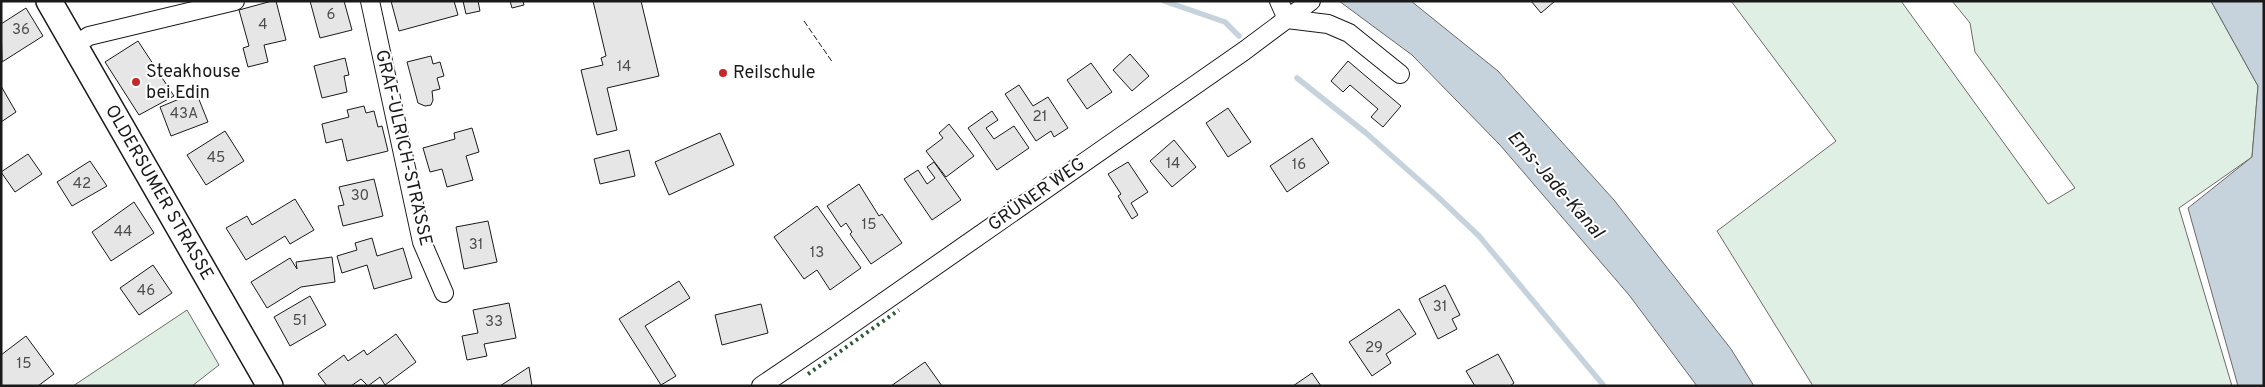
<svg xmlns="http://www.w3.org/2000/svg" width="2265" height="387" viewBox="0 0 2265 387" font-family="Overpass,sans-serif">
	<style>
		.green { fill: #e0efe3; stroke: #6a6a6a }
		.water { fill: #c6d2dc; stroke: #6a6a6a }
		.lines { fill: none; stroke-linecap: round; stroke-linejoin: round }
		.stream { stroke: #c6d2dc; stroke-width: 5.5 }
		.building { fill: #e6e6e6; stroke: #1a1a1a }
		.street-casing { stroke: #1a1a1a; stroke-width: 20 }
		.secondary-casing { stroke: #1a1a1a; stroke-width: 28 }
		.street { stroke: #fff; stroke-width: 18 }
		.secondary { stroke: #fff; stroke-width: 25 }
		.hedge { stroke: #2b5a34; stroke-width: 4; stroke-dasharray: 2.5 4; stroke-linecap: butt }
		.fence { stroke: #1a1a1a; stroke-width: 1; stroke-dasharray: 6 2.5; stroke-linecap: butt }
		.poi-dot { fill: #c62828; stroke: #fff; stroke-width: 2 }
		.labels { text-anchor: middle; dominant-baseline: central; stroke-width: 4; stroke-linejoin: round; paint-order: stroke }
		.number-label { font-size: 15px; fill: #4d4d4d }
		.poi-label { font-size: 18px; fill: #1a1a1a; stroke: #fff; text-anchor: start }
		.street-label { font-size: 18px; fill: #1a1a1a; stroke: #fff }
		.water-label { font-size: 19px; font-style: italic; fill: #1a1a1a; stroke: #fff }
	</style>
	<rect width="100%" height="100%" fill="#fff"/>
	<!-- green -->
	<path class="green" d="M1731,1H1901L2048,204L2075,188L1975,52L1970,23L1952,1H2211L2258,86L2252,157L2179,208L2232,386H1813L1717,231L1836,141Z
		M187,310L219,365L192,386H73Z"/>
	<!-- water -->
	<path class="water" d="M1339,1H1411L1498,71L1614,200L1731,349L1754,386H1697L1629,295L1500,145L1412,55Z
		M2211,1H2264V386H2238L2188,208L2252,157L2258,86Z"/>
	<g class="lines">
		<!-- stream -->
		<path class="stream" d="M1164,1L1225,22L1239,36
			M1297,78L1366,133L1437,196L1479,236L1604,386"/>
	</g>
	<!-- building -->
	<path class="building" d="M272,1H276L286,40L264,45L268,62L248,67L243,48L249,46L239,10Z
		M310,1H344L352,30L320,38Z
		M391,1H454L458,15L399,31Z
		M463,1H478L480,11L466,14Z
		M510,1H523L524,5L512,8Z
		M593,1H641L659,76L607,88L617,130L597,135L581,70L603,65L601,58L606,56Z
		M1531,1H1555L1541,13Z
		M26,8L43,36L2,62L1,24Z
		M138,41L174,96L139,115L105,62Z
		M1130,54L1149,76L1132,91L1113,70Z
		M431,56L433,64L440,62L444,76L437,78L440,89L432,91L433,100L431,105L425,106L418,103L407,62Z
		M345,58L349,75L344,76L347,92L322,98L314,66Z
		M1348,61L1401,106L1383,127L1371,117L1378,109L1350,85L1343,92L1331,81Z
		M1091,63L1112,92L1087,109L1067,80Z
		M1019,85L1033,106L1048,97L1068,128L1054,137L1051,131L1036,141L1005,94Z
		M1,86L16,112L1,122Z
		M196,92L208,122L171,136L160,107Z
		M364,106L366,113L374,111L378,127L382,126L388,151L347,161L342,139L326,143L322,124L349,117L347,110Z
		M1228,108L1251,142L1228,157L1206,123Z
		M992,111L998,120L986,128L994,139L1014,126L1029,148L997,170L968,128Z
		M949,124L974,156L946,177L926,151L943,138L939,133Z
		M472,128L479,152L466,156L473,180L447,187L442,169L430,172L423,148L455,139L454,133Z
		M225,131L244,161L206,185L187,155Z
		M720,133L734,165L669,195L655,162Z
		M1312,138L1329,163L1287,192L1270,166Z
		M1174,140L1196,167L1172,187L1150,161Z
		M629,150L635,176L600,184L594,159Z
		M28,154L42,174L15,192L1,172Z
		M90,161L107,186L72,206L57,182Z
		M934,162L961,200L932,220L904,179L918,170L927,184L935,178L927,167Z
		M1128,162L1148,192L1131,203L1138,215L1132,219L1118,196L1121,194L1108,174Z
		M374,179L383,216L343,226L338,206L344,205L339,187Z
		M859,184L879,216L882,214L902,243L871,264L850,234L852,232L846,223L841,227L827,206Z
		M295,199L314,230L290,244L285,236L246,260L226,228L247,216L252,225Z
		M134,202L154,233L111,261L92,232Z
		M817,206L861,268L830,290L817,270L804,279L774,237Z
		M488,221L497,262L464,269L456,227Z
		M372,238L377,256L403,248L412,278L374,289L367,265L342,273L337,256L357,250L355,243Z
		M332,257L335,282L301,287L267,308L251,282L290,258L297,269L296,262Z
		M153,265L172,293L139,315L120,288Z
		M679,281L690,298L645,326L676,376L661,385L619,319Z
		M1445,285L1460,315L1452,319L1457,329L1438,339L1419,299Z
		M310,296L326,325L290,346L274,317Z
		M509,303L516,338L484,344L487,356L467,360L462,336L478,333L473,310Z
		M761,304L768,333L722,345L715,315Z
		M1399,309L1416,334L1386,354L1391,363L1372,376L1349,342Z
		M396,334L416,362L385,385L380,377L368,386L361,379L351,386H327L318,374L344,355L348,361L364,350L367,355Z
		M26,336L54,374L38,386H1V355Z
		M1498,354L1514,383L1510,386H1475L1466,371Z
		M925,362L942,386H891Z
		M529,367L532,386H500Z
		M1312,373L1321,386H1293Z"/>
	<g class="lines">
		<!-- street casing -->
		<g class="street-casing">
			<path id="street" d="M370,1L422,242L444,293
				M1279,1L1287,19
				M1287,19L1328,24L1349,33L1400,74
				M75,45L89,36L235,1
				M761,386L832,338L1244,51L1311,1"/>
		</g>
		<!-- secondary casing -->
		<g class="secondary-casing">
			<g id="secondary">
				<path id="s1" d="M49,1L270,386"/>
			</g>
		</g>
		<!-- street -->
		<use href="#street" class="street"/>
		<!-- secondary -->
		<use href="#secondary" class="secondary"/>
		<!-- hedge -->
		<path class="hedge" d="M808,374L899,310"/>
		<!-- fence -->
		<path class="fence" d="M804,21L833,63"/>
	</g>
	<!-- markers -->
	<g class="poi-dot">
		<circle cx="723" cy="73" r="5"/>
		<circle cx="136" cy="82" r="5"/>
	</g>
	<g class="labels">
		<!-- number labels -->
		<g class="number-label">
			<text x="331" y="15">6</text>
			<text x="263" y="25">4</text>
			<text x="21" y="30">36</text>
			<text x="624" y="67">14</text>
			<text x="184" y="114">43A</text>
			<text x="1040" y="117">21</text>
			<text x="216" y="158">45</text>
			<text x="1173" y="164">14</text>
			<text x="1299" y="165">16</text>
			<text x="82" y="184">42</text>
			<text x="360" y="196">30</text>
			<text x="869" y="225">15</text>
			<text x="123" y="232">44</text>
			<text x="476" y="245">31</text>
			<text x="817" y="253">13</text>
			<text x="146" y="291">46</text>
			<text x="1440" y="307">31</text>
			<text x="300" y="321">51</text>
			<text x="494" y="322">33</text>
			<text x="1374" y="348">29</text>
			<text x="24" y="364">15</text>
		</g>
		<!-- poi labels -->
		<g class="poi-label">
			<text x="146" y="72">Steakhouse<tspan x="146" dy="21">bei Edin</tspan></text>
			<text x="733" y="73">Reilschule</text>
		</g>
		<!-- street labels -->
		<g class="street-label">
			<text transform="translate(403 148) rotate(77)">GRAF-ULRICH-STRASSE</text>
			<text stroke="none"><textPath href="#s1" startOffset="221">OLDERSUMER STRASSE</textPath></text>
			<text transform="translate(1037 195) rotate(-35)">GRÜNER WEG</text>
		</g>
		<!-- water labels -->
		<g class="water-label">
			<text transform="translate(1555 185) rotate(49)">Ems-Jade-Kanal</text>
		</g>
	</g>
	<!-- border -->
	<rect width="2265" height="387" fill="none" stroke="#1a1a1a" stroke-width="5"/>
</svg>
